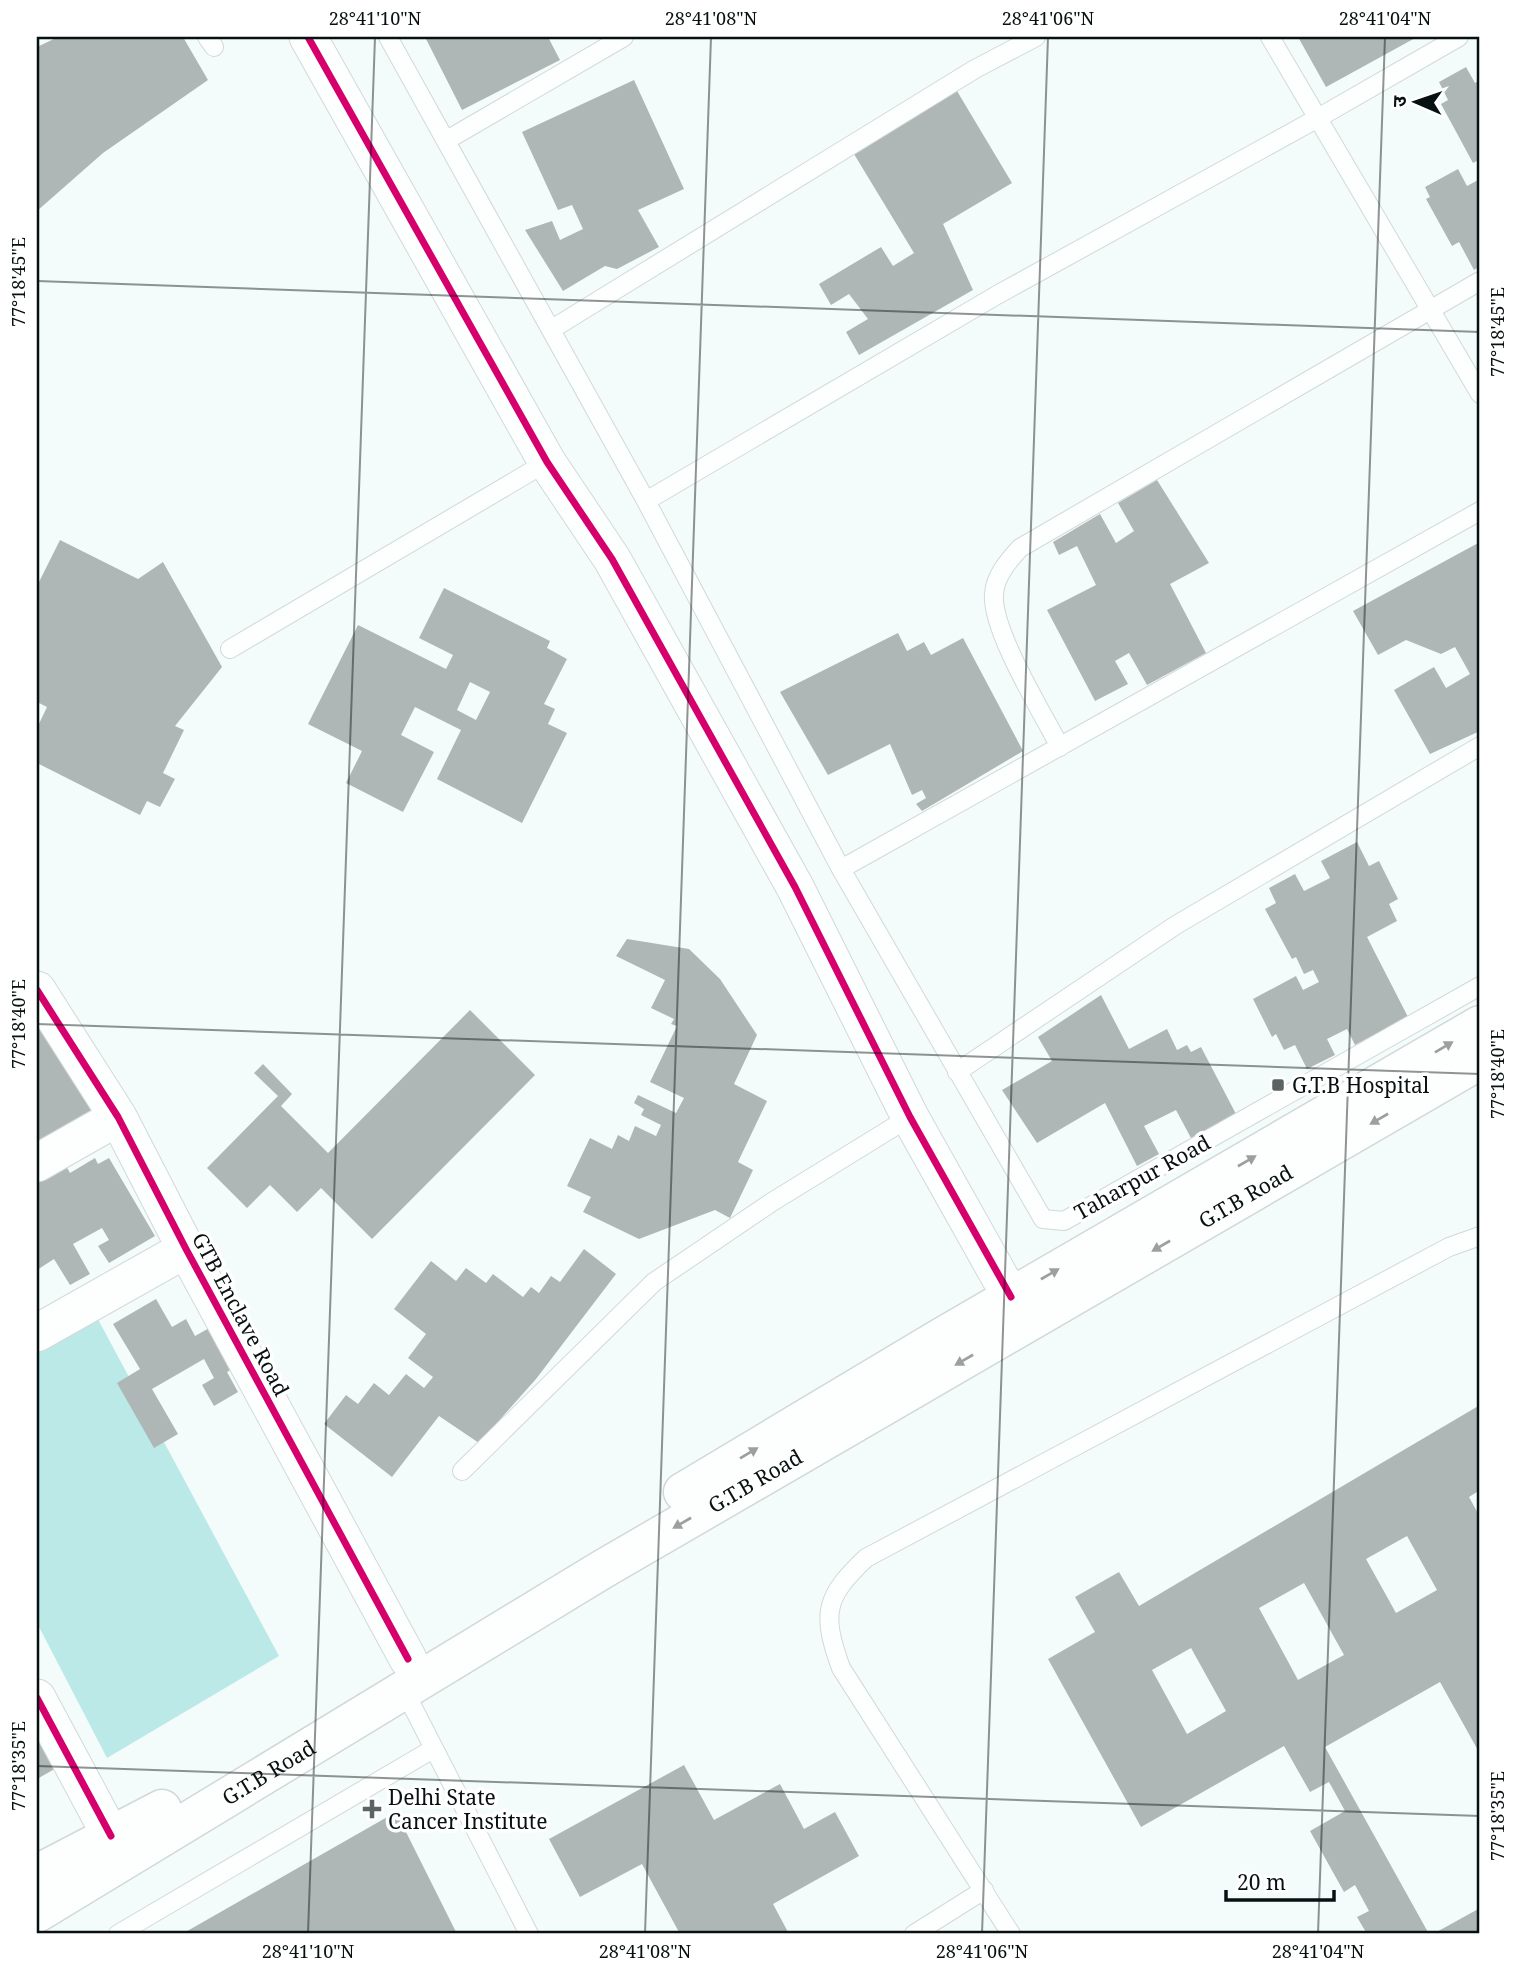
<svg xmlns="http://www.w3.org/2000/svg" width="1517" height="1971" viewBox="0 0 1517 1971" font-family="'Noto Serif','Noto Sans Devanagari',serif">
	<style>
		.green { fill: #bae9e7 }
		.building { fill: #afb7b6; fill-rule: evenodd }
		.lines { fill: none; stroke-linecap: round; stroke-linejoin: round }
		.lane-casing { stroke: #d1d9d8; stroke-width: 20 }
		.street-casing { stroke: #d1d9d8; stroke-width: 39 }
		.secondary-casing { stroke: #d1d9d8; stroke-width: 41 }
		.lane { stroke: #fdfffe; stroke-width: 18 }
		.street { stroke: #fdfffe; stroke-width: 37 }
		.secondary { stroke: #fdfffe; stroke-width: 38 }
		.cycleway-casing { stroke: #fff; stroke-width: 11 }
		.cycleway { stroke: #d6006c; stroke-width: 7 }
		.oneway { fill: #9ba09f }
		.ticks { fill: none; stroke: #081111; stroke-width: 2; stroke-opacity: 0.45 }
		.poi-dot { fill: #5b6363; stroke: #fff; stroke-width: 2.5 }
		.labels { text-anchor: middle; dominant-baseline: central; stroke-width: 7; stroke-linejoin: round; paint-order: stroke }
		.poi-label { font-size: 21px; fill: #081111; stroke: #fff; text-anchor: start }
		.street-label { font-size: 21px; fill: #081111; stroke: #fff }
		.neatline { fill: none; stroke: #081111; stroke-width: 2.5 }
		.ticks-label { font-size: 18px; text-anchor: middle; fill: #081111 }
	</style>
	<rect width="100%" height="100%" fill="#f4fcfb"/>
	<!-- green -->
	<path class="green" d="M93,1310L279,1656L107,1758L37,1623V1339Z"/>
	<!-- building -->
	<path class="building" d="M58,37H183L208,80L103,153L37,211V47Z
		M425,37H548L560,60L462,110Z
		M1298,37H1417L1326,87Z
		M1466,67L1475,83L1480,80V159L1473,163L1441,104L1448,100L1439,82Z
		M634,80L684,189L638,210L659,247L617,269L605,266L563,291L525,230L552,221L560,240L583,229L572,205L558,210L522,132Z
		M957,91L1012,183L943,224L973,290L859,355L846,332L868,319L849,294L831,305L819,284L881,247L893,266L914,253L854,154Z
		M1458,169L1467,186L1480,179V266L1474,270L1459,242L1452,246L1426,199L1430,197L1425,187Z
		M1157,480L1209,563L1170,584L1206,653L1147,685L1129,653L1115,661L1128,684L1095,701L1047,610L1096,585L1077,546L1059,555L1053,542L1100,514L1116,543L1134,531L1118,503Z
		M60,540L138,579L163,562L222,667L175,726L184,730L163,773L175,779L160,807L147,801L140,815L37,763V728L47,707L37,702V586Z
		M1480,542V731L1430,754L1394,690L1434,667L1446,688L1470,674L1455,647L1441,654L1406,640L1378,655L1353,611Z
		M444,588L550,641L547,648L567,659L544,704L555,709L548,724L567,733L522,823L437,779L461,730L415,707L401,735L434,752L403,812L346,783L362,751L308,724L358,625L446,669L453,655L419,638ZM470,682L490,692L476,720L457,710Z
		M898,633L907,651L924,642L931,655L963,638L1023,751L922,811L916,804L926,798L922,790L912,795L890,744L828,775L780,692Z
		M1357,842L1369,866L1379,861L1398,899L1389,904L1397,921L1367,937L1408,1017L1355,1045L1347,1029L1327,1039L1335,1055L1307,1069L1295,1045L1284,1050L1276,1034L1272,1037L1253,999L1296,976L1303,990L1319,982L1313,970L1304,974L1296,957L1292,959L1265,909L1276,903L1269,888L1295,874L1304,891L1330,878L1321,861Z
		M627,939L689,949L720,979L757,1035L734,1084L767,1101L738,1162L753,1170L730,1218L715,1210L639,1239L583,1212L591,1197L567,1186L590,1138L612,1149L618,1135L629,1141L635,1126L656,1136L661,1125L641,1115L644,1109L634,1103L638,1095L676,1113L684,1098L650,1082L677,1026L671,1024L674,1019L651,1008L665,980L616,956Z
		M1101,995L1129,1049L1167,1029L1177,1050L1187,1045L1191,1052L1201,1047L1236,1114L1191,1138L1176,1110L1144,1126L1159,1154L1137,1166L1105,1103L1037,1143L1002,1090L1052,1061L1038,1037Z
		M37,1008L101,1106L37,1143Z
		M470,1010L535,1075L372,1239L321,1188L297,1212L270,1185L247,1208L207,1168L278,1096L254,1073L263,1064L292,1094L281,1106L328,1153Z
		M61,1157L70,1173L95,1158L98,1164L109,1158L155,1236L109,1263L98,1246L109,1240L102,1228L73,1244L90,1274L70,1285L54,1259L37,1270V1171Z
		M584,1249L616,1274L536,1379L479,1443L439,1416L392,1477L324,1424L346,1395L358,1404L374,1383L389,1395L406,1374L424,1388L433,1377L408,1358L426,1334L394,1309L431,1261L456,1281L466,1268L486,1283L493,1274L523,1297L531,1287L539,1293L551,1276L560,1282Z
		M156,1299L172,1327L186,1319L195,1336L218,1323L241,1364L227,1372L238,1392L214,1406L202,1385L214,1378L204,1359L152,1389L178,1434L154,1448L117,1383L140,1369L113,1324Z
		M1480,1405V1490L1469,1497L1480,1517V1754L1440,1682L1325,1747L1429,1934H1367L1357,1917L1369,1911L1355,1885L1344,1892L1310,1831L1345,1811L1329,1782L1310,1792L1284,1746L1141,1827L1048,1659L1095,1632L1075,1597L1119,1572L1139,1606ZM1407,1536L1437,1590L1396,1613L1366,1559ZM1304,1583L1344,1655L1298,1680L1259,1608ZM1191,1648L1226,1711L1187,1734L1152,1670Z
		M37,1729L58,1767L37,1779Z
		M684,1765L714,1820L780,1784L804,1829L835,1812L859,1856L773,1904L789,1934H680L642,1864L580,1897L549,1839Z
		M396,1812L457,1934H182Z
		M1480,1908V1930L1473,1934H1433Z"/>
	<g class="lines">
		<!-- lane casing -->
		<g class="lane-casing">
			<path id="lane" d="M207,37L214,47
				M388,37L646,501L841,869L1043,1219L1064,1221L1480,986
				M1270,37L1480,394
				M447,140L624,37
				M552,329L975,69L1036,37
				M646,501L997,295L1318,118L1459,37
				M230,649L547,462
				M1060,747C1042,712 991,630 994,594C995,576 1009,560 1020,548L1480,281
				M841,869L1480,511
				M957,1072L1176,925L1480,746
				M462,1471L654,1282L772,1202L910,1117
				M404,1690L529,1934
				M118,1934L433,1749
				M914,1934L984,1890
				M1011,1934L841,1668C821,1613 825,1597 866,1558L1449,1247L1480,1236"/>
		</g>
		<!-- street casing -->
		<g class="street-casing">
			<path id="street" d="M308,37L547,462L612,559L795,887L910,1117L1011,1297
				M37,990L118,1117L186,1249L408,1659
				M37,1163L118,1117
				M37,1333L186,1249
				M37,1698L111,1836"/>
		</g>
		<!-- secondary casing -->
		<g class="secondary-casing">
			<g id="secondary">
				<path d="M683,1492L942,1337L1480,1025"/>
				<path d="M37,1874L162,1809"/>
				<path id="s1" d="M37,1913L603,1569L1480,1060"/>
			</g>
		</g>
		<!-- lane -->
		<use href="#lane" class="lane"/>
		<!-- street -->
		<use href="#street" class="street"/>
		<!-- secondary -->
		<use href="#secondary" class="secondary"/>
		<!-- cycleway casing -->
		<g class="cycleway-casing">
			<path id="cycleway" d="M308,37L547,462L612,559L795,887L910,1117L1011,1297
				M37,990L118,1117L186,1249L408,1659
				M37,1698L111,1836"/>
		</g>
		<!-- cycleway -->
		<use href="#cycleway" class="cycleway"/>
	</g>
	<!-- one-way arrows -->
	<defs><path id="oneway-solid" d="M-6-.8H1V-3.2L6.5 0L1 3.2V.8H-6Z" transform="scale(1.75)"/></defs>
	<g class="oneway">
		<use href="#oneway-solid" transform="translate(1444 1047) rotate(-31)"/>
		<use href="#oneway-solid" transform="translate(1379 1119) rotate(150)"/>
		<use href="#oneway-solid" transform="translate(1247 1161) rotate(-30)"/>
		<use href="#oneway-solid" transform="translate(1161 1246) rotate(150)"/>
		<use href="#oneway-solid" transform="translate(1050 1274) rotate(-30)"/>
		<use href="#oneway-solid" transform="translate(964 1360) rotate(150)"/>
		<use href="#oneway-solid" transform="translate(749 1453) rotate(-31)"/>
		<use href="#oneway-solid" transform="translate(682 1523) rotate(150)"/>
	</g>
	<!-- ticks -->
	<path class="ticks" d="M37,69L38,37M37,281L1480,332M37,1024L1480,1074M37,1766L1480,1816M308,1934L375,37M645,1934L711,37M982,1934L1048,37M1318,1934L1385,37"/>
	<!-- markers -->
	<g class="poi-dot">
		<rect x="1271" y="1078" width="14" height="14" rx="3.5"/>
		<path d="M368.5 1798.5h7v7h7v7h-7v7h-7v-7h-7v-7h7z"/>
	</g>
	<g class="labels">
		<!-- poi labels -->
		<g class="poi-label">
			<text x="1292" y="1085">G.T.B Hospital</text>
			<text x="388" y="1797">Delhi State<tspan x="388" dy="24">Cancer Institute</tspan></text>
		</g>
		<!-- street labels -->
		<g class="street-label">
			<text transform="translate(1142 1177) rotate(-29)">Taharpur Road</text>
			<text stroke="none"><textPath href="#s1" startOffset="1405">G.T.B Road</textPath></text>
			<text transform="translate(241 1314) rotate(62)">GTB Enclave Road</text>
			<text stroke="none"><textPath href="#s1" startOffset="838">G.T.B Road</textPath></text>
			<text stroke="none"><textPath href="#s1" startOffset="271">G.T.B Road</textPath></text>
		</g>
	</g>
	<!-- border -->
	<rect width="1517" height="1971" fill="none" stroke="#ffffff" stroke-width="77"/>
	<!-- north arrow -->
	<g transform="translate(1416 102) rotate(272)" stroke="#ffffff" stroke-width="5" paint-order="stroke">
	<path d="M0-5L12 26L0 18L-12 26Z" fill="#081111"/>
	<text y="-10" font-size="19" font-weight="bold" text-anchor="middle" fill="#081111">उ</text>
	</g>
	<!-- scale -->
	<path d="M1226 1890v10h108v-10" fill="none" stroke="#081111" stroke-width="3.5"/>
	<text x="1237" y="1890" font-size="21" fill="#081111" stroke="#ffffff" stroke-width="5" paint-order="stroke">20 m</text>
	<rect x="38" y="38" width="1440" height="1894" class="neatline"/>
	<g class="ticks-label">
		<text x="375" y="25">28°41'10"N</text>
		<text x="711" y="25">28°41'08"N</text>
		<text x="1048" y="25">28°41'06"N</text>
		<text x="1385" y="25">28°41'04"N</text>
		<text transform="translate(19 282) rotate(-90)" y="6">77°18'45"E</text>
		<text transform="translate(1498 332) rotate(-90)" y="6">77°18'45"E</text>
		<text transform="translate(19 1024) rotate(-90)" y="6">77°18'40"E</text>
		<text transform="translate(1498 1074) rotate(-90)" y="6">77°18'40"E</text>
		<text transform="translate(19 1766) rotate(-90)" y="6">77°18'35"E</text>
		<text transform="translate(1498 1816) rotate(-90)" y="6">77°18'35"E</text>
		<text x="308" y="1958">28°41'10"N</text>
		<text x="645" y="1958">28°41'08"N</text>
		<text x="982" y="1958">28°41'06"N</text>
		<text x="1318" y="1958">28°41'04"N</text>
	</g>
</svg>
